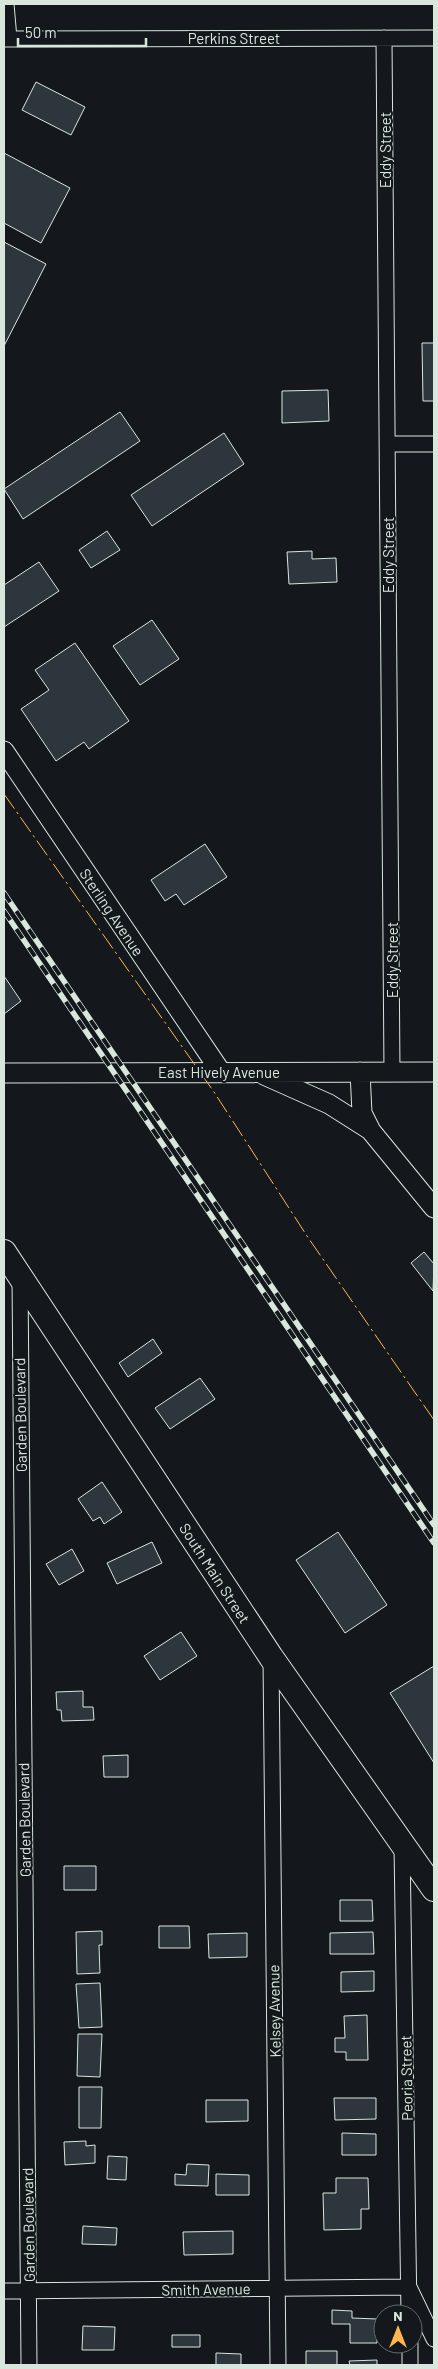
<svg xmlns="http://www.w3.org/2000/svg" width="438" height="2369" viewBox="0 0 438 2369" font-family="Barlow,sans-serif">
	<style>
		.building { fill: #2c363c; stroke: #d8e6dc }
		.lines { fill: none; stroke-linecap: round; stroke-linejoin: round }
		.minor-casing { stroke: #d8e6dc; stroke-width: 17 }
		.tertiary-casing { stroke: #d8e6dc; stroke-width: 21 }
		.primary-casing { stroke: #d8e6dc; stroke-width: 26 }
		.minor { stroke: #14181c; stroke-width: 15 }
		.tertiary { stroke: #14181c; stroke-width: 19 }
		.primary { stroke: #14181c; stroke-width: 24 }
		.rail-casing { stroke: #d8e6dc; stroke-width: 5.5 }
		.rail { stroke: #14181c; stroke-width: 4; stroke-dasharray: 11; stroke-linecap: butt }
		.power { stroke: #ffb74d; stroke-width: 1; stroke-dasharray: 18 4 2.5 4; stroke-linecap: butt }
		.labels { text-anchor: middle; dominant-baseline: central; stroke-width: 4; stroke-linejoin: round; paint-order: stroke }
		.street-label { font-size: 15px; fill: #d8e6dc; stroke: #14181c }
	</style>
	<rect width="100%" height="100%" fill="#14181c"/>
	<!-- building -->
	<path class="building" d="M36,82L85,107L71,135L22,110Z
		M4,153L70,188L41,243L4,223Z
		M4,242L46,264L4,346Z
		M422,343H434V401H423Z
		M328,390L329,421L282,423V391Z
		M120,412L140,441L23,519L4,489Z
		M224,433L244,464L152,526L131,495Z
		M107,531L120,550L91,568L79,550Z
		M312,551V559L336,558L337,582L289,584L287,552Z
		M39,562L59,591L4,627V585Z
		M152,620L179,659L140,685L113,646Z
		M75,643L129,721L89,749L84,742L56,761L21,709L49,690L35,670Z
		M205,844L227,877L184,905L176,894L165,901L151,880Z
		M4,976L21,1001L4,1014Z
		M424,1252L434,1264L433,1291L411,1263Z
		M153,1339L162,1353L128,1377L119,1363Z
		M200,1378L215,1399L170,1429L155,1408Z
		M102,1482L122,1512L104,1524L100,1517L93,1521L78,1499Z
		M338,1532L387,1605L345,1633L296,1560Z
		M152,1542L162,1563L117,1584L107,1563Z
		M72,1549L84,1571L59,1585L46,1564Z
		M181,1632L197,1656L160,1680L144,1656Z
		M434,1666V1763L390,1693Z
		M83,1691V1707H93L94,1720L62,1721L61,1710H57L56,1692Z
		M128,1755V1777H104L103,1756Z
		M64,1866H96V1890H64Z
		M340,1900H372L373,1921H340Z
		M159,1926H189L190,1948H159Z
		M102,1931V1945H99L100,1973L77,1974L76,1932Z
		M373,1932L374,1954H330V1933Z
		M247,1933V1957L209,1958L208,1934Z
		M374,1971V1991L341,1992V1972Z
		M100,1983L102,2027L79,2028L76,1984Z
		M367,2015L368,2060H346V2052H335V2038H345L344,2016Z
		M78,2034H102L100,2077L77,2076Z
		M79,2087H102L101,2128H79Z
		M334,2098H376V2119L335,2120Z
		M206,2100H248V2121L206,2122Z
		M342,2133L376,2134V2155H342Z
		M86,2141V2146L95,2145V2163L65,2165L64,2142Z
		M108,2156L127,2157L126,2180L107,2179Z
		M187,2164L209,2165L208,2186L175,2185V2174L186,2175Z
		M216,2174L249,2175V2195H216Z
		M336,2178H368L369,2209H361V2229L324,2230L323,2193H336Z
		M83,2226L117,2228L116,2245L82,2244Z
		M233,2231V2254L184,2255L183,2232Z
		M332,2310L352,2311V2318L377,2319V2343H350V2324H332Z
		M83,2326L115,2327L114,2350H82Z
		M172,2335H200V2347H172Z
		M306,2351H337V2365H306Z
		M216,2353L241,2354V2365H216Z
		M377,2360V2365H350L349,2361Z"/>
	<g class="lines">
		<!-- minor casing -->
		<g class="minor-casing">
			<path id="minor" d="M6,4L9,39
				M384,38L392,1072
				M4,39L434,38
				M387,444H434
				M20,1277L29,2365
				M271,1658L278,2365
				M402,1845L409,2314
				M4,2291L409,2287L434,2339
				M410,2344V2365"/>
		</g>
		<!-- tertiary casing -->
		<g class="tertiary-casing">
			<path id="tertiary" d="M4,751L221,1072
				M360,1072L362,1113L371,1131L434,1208
				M4,1073L434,1072
				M264,1075L329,1104L370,1130"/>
		</g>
		<!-- primary casing -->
		<g class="primary-casing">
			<path id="primary" d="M4,1252L271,1657L434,1889"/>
		</g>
		<!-- minor -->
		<use href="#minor" class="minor"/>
		<!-- tertiary -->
		<use href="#tertiary" class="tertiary"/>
		<!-- primary -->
		<use href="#primary" class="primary"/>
		<!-- rail casing -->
		<g class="rail-casing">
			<path id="rail" d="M4,893L434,1525
				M4,911L434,1543"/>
		</g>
		<!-- rail -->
		<use href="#rail" class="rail"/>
		<!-- power -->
		<path class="power" d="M4,794L214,1092L307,1236L434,1420"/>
	</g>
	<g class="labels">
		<!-- street labels -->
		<g class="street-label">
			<text x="234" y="38">Perkins Street</text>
			<text transform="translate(385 150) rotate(-90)">Eddy Street</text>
			<text transform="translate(388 555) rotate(-90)">Eddy Street</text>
			<text transform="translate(112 912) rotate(56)">Sterling Avenue</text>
			<text transform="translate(392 960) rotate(-90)">Eddy Street</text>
			<text x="219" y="1072">East Hively Avenue</text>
			<text transform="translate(20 1415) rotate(-91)">Garden Boulevard</text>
			<text transform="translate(215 1573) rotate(57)">South Main Street</text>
			<text transform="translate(24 1820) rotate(-91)">Garden Boulevard</text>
			<text transform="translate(274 2011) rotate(-91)">Kelsey Avenue</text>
			<text transform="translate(406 2078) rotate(-91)">Peoria Street</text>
			<text transform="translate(28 2225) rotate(-91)">Garden Boulevard</text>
			<text transform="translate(206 2289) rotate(-1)">Smith Avenue</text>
		</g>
	</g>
	<!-- border -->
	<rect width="438" height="2369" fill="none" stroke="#d8e6dc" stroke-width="10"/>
	<!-- north arrow -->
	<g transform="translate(398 2329)"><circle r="24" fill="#14181c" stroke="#626a69"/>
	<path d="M0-4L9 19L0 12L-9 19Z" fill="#ffb74d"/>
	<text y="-8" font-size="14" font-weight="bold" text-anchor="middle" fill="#d8e6dc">N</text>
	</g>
	<!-- scale -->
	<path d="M18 38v8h128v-8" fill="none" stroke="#d8e6dc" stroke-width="2.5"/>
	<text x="25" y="38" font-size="15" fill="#d8e6dc" stroke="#14181c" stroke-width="4" paint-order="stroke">50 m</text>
</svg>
